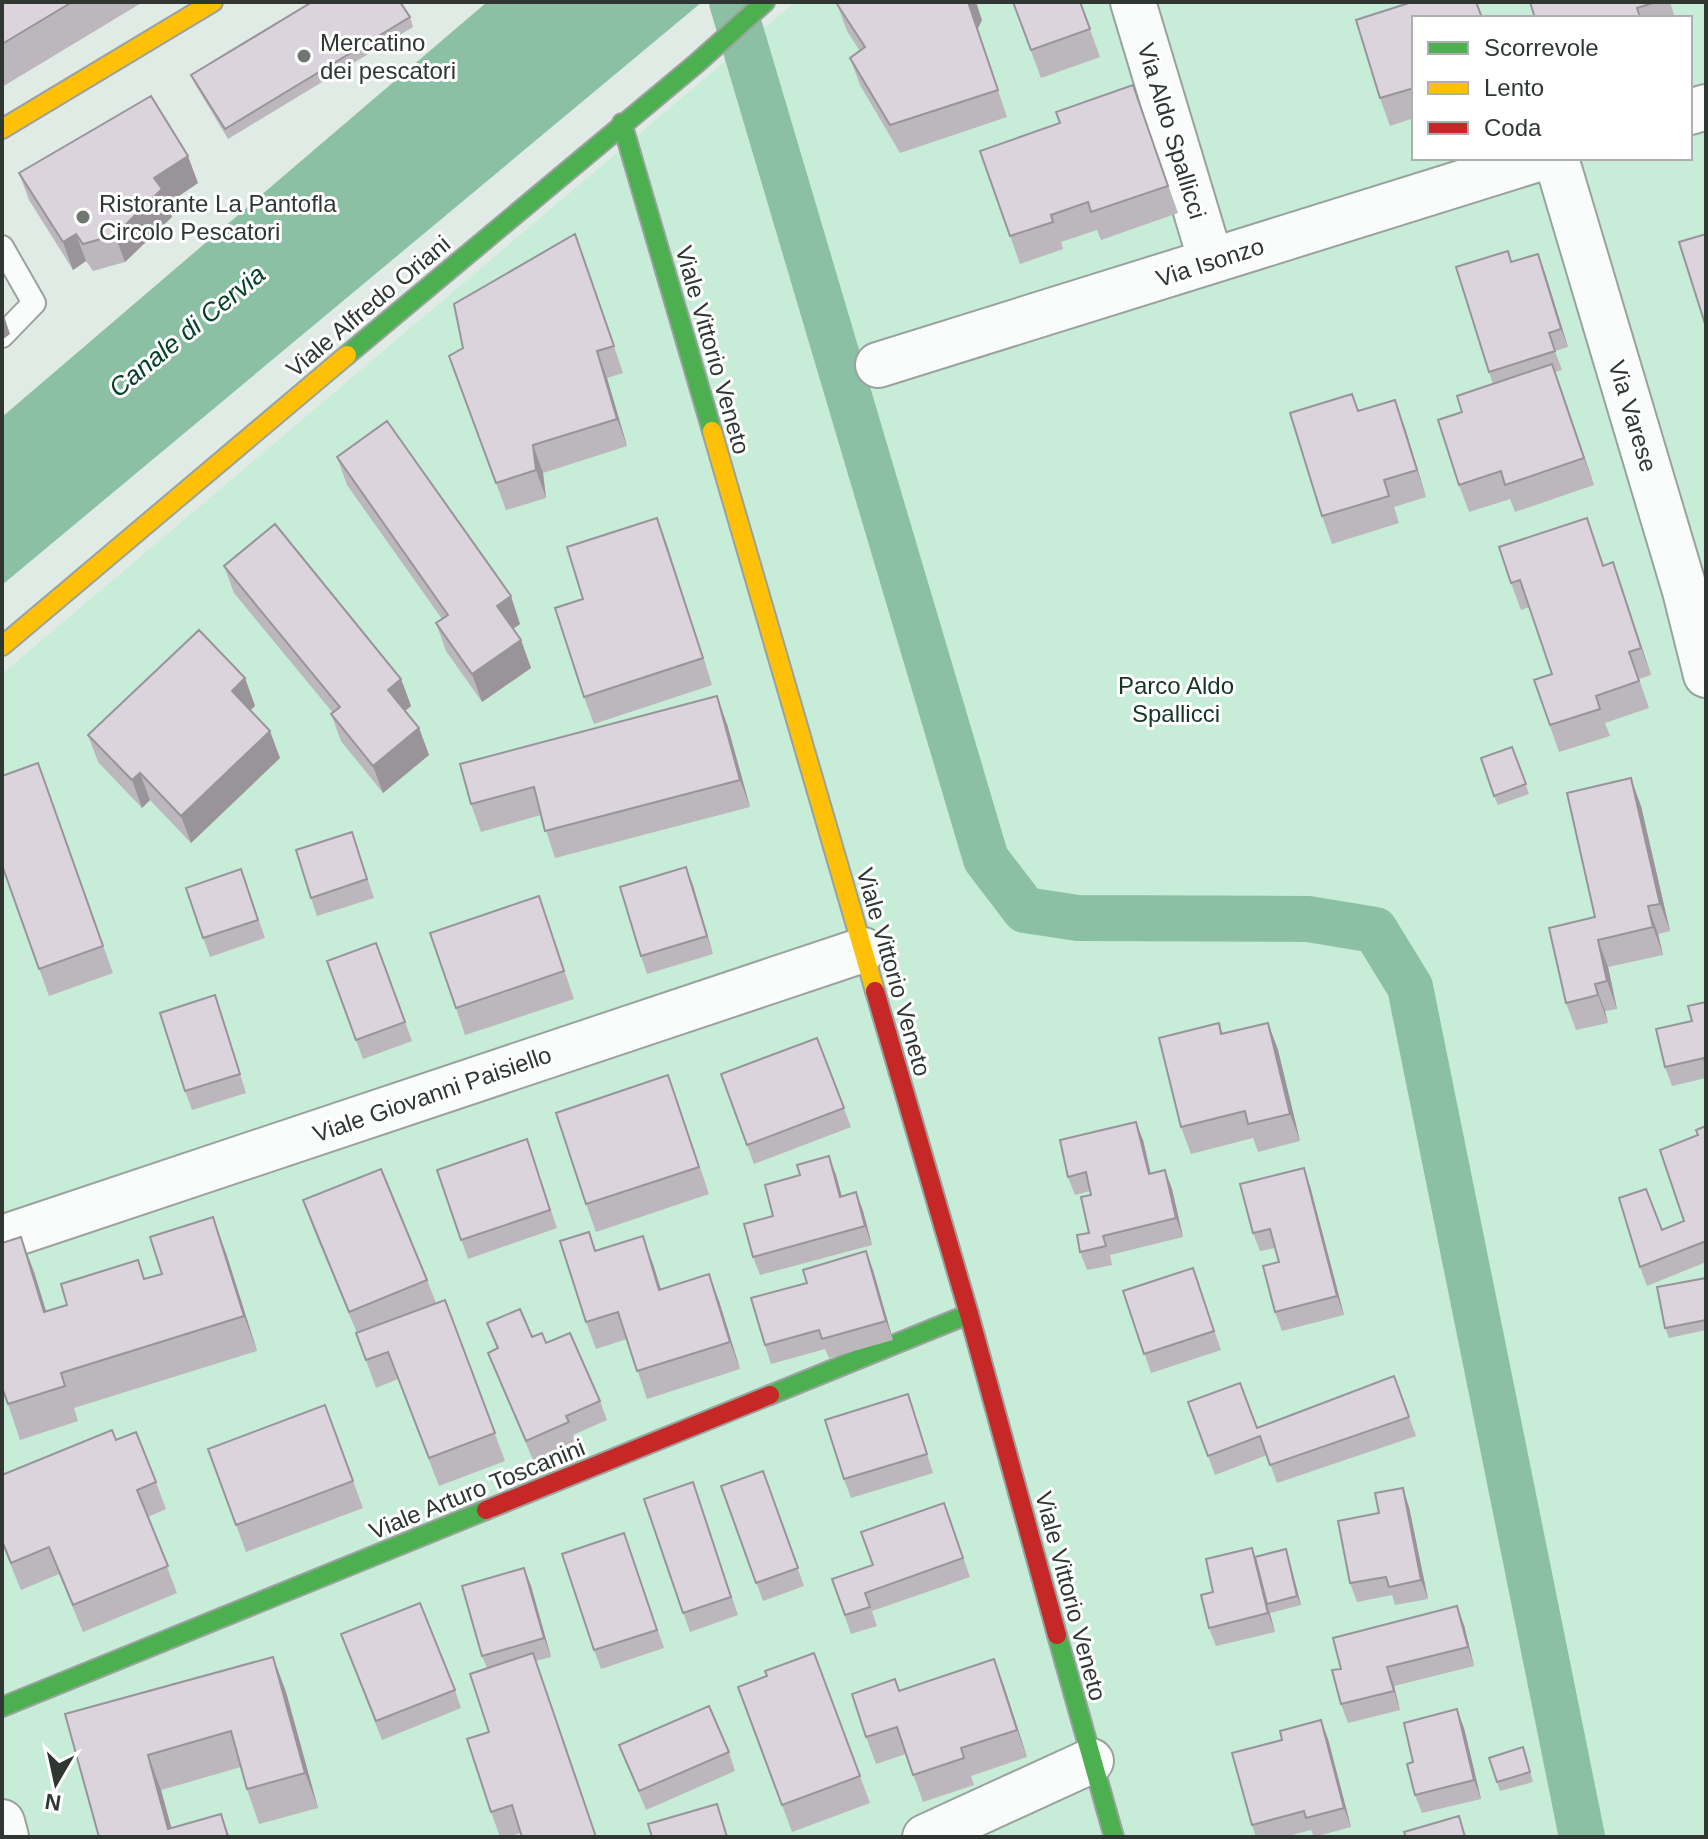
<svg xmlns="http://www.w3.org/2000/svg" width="1708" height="1839" viewBox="0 0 1708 1839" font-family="Arial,sans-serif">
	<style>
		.green { fill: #c7ecd8; fill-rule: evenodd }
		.water { fill: #8cc0a5 }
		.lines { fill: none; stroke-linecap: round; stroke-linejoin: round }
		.canal { stroke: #8cc0a5; stroke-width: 46 }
		.lane-casing { stroke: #9aa29e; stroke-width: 26 }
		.street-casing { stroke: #9aa29e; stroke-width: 48 }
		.fast-casing { stroke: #9aa29e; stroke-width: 22 }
		.slow-casing { stroke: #9aa29e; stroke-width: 22 }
		.jam-casing { stroke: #9aa29e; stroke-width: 22 }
		.lane { stroke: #fafcfb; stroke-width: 22 }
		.street { stroke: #fafcfb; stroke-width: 44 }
		.fast { stroke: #4caf50; stroke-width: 18 }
		.slow { stroke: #ffc107; stroke-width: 18 }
		.jam { stroke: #c62828; stroke-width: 18 }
		.wall { fill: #bcb6bd }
		.shaded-wall { fill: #99949a }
		.building { fill: #dbd4dc; stroke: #99949a; stroke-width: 2 }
		.poi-dot { fill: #6e7672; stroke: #fff; stroke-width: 3 }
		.labels { text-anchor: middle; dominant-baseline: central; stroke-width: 6; stroke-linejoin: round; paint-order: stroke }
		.poi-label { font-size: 24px; fill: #303733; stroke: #fff; text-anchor: start }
		.street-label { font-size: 24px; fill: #303733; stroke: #fff }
		.park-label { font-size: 24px; fill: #143525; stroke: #fff }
		.water-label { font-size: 26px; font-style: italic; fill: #054129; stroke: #fff }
	</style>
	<rect width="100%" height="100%" fill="#e1ebe6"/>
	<!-- green -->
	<path class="green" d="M795,2H1706V1837H2V674ZM1414,18H1690V158H1414Z"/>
	<!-- water -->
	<path class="water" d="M487,2H702L2,585V417Z"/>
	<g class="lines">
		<!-- canal -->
		<path class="canal" d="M732,2L986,859L1025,910L1078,918L1308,919L1375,930L1410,987L1582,1837"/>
		<!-- lane casing -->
		<g class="lane-casing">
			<path id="lane" d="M2,247L34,303L2,336"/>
		</g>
		<!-- street casing -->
		<g class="street-casing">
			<path id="street" d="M1133,2L1211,261
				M1690,112L1706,107
				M1556,158L1685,591L1706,675
				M878,365L1541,158
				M2,1238L863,950
				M2,1822L6,1837
				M925,1837L1091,1761"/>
		</g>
		<!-- fast casing -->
		<g class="fast-casing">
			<path id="fast" d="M622,123L712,431
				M347,355L697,63L765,2
				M770,1395L969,1314
				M1057,1635L1114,1837
				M2,1707L486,1510"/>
		</g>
		<!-- slow casing -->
		<g class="slow-casing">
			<path id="slow" d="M2,129L213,2
				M712,431L875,991
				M2,646L347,355"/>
		</g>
		<!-- jam casing -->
		<g class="jam-casing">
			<path id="jam" d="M875,991L969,1314L1057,1635
				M486,1510L770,1395"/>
		</g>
		<!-- lane -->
		<use href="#lane" class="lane"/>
		<!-- street -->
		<use href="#street" class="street"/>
		<!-- fast -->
		<use href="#fast" class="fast"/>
		<!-- slow -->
		<use href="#slow" class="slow"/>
		<!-- jam -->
		<use href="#jam" class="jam"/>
	</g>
	<!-- wall -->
	<path class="wall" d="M2,2H143L2,87Z
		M1013,2H1080L1100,57L1041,78Z
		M1412,2H1477L1483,18H1414V118L1390,126L1380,98Z
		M1530,2H1670L1675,18H1535Z
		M837,4L982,20L977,30L1007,117L900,153L860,85L850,58L860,51L847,31Z
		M410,17L413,27L228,139L195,84L191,75Z
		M1133,85L1178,213L1101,240L1097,230L1061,242L1063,249L1020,264L980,151L1060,123Z
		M19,173L198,183L167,204L172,217L125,262L93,271L86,261L73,270L29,200Z
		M585,262L623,373L607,378L627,446L543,473L546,498L506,510L449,356L463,348Z
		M1512,262L1545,273L1568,347L1555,351L1562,370L1555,372L1594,485L1515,512L1510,499L1469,512L1459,485L1462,412L1493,384L1489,372Z
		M1352,394L1359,411L1405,428L1426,497L1394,507L1399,523L1332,544L1322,516Z
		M337,457L520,624L513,629L521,640L531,668L482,702L446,651L436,623L442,619L347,485Z
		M657,518L712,685L594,724L584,697L583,599Z
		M1597,545L1604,566L1613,562L1651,675L1639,679L1649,708L1605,723L1610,736L1559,752L1534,680L1552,674L1530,607L1521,610L1511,583Z
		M224,566L401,679L411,706L405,711L419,728L429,755L383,793L341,741L331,714L333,713L234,593Z
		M245,678L255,706L250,710L280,758L191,843L150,800L142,808L98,762L88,735Z
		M727,724L750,807L555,858L541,815L481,832L471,804Z
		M1512,747L1529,794L1498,805L1494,796Z
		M38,763L113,973L49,996L2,865Z
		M1641,806L1670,931L1658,934L1663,955L1608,967L1617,1009L1605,1011L1608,1023L1576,1030L1566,1003L1595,917Z
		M352,832L374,898L317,916L311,898Z
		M686,867L713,954L647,974L641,956Z
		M241,869L265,938L210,957L186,888Z
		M539,896L574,999L465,1035L456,1008Z
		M376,943L412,1041L363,1059L327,961Z
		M215,995L246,1093L192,1110L185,1091Z
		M1706,1002V1078L1672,1086L1665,1067L1692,1021Z
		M1219,1023L1223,1034L1268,1023L1278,1050L1300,1141L1258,1152L1253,1138L1191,1154L1181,1127Z
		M817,1038L851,1127L754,1164L721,1074Z
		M678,1102L709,1194L596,1232L586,1204Z
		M1706,1126V1262L1647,1286L1640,1267L1662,1230L1684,1221L1698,1135Z
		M527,1139L557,1228L468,1259L437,1170Z
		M1143,1140L1151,1174L1172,1189L1183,1237L1110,1255L1112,1265L1087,1270L1080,1252L1089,1233L1091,1195L1090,1191L1075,1195L1068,1177Z
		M836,1175L842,1197L856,1192L863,1211L872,1245L760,1275L753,1257L773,1216Z
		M1310,1186L1344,1315L1282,1331L1275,1312L1279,1262L1275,1248L1260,1251L1253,1233Z
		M303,1200L427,1280L436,1303L445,1300L505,1461L439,1486L398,1379L376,1388L356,1333H357L313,1228Z
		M589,1232L596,1251L653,1264L661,1289L719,1301L740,1369L647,1399L627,1339L596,1349L586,1322Z
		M226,1253L257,1351L74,1408L78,1421L20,1440L8,1404L34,1272L46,1311Z
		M1193,1268L1221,1350L1151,1373L1123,1291Z
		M873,1270L893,1340L829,1358L825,1349L771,1364L765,1345Z
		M1706,1278V1330L1669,1338L1665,1328Z
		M487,1323L532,1337L546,1343L600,1401L607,1420L573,1435L576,1441L533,1460L488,1353L497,1349Z
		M1394,1376L1416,1436L1277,1483L1267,1455L1215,1475L1188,1402L1257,1428Z
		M908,1394L933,1473L851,1498L844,1479Z
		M325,1405L363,1508L246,1552L208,1449Z
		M116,1440L156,1482L166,1509L148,1517L177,1593L83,1632L59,1574L21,1590L2,1544V1475Z
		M763,1471L804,1586L763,1601L721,1486Z
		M693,1482L738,1615L690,1632L644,1499Z
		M944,1503L970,1577L872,1611L877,1626L851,1634L832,1579L872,1565Z
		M1409,1507L1428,1599L1395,1605L1392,1595L1357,1602L1350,1583Z
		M624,1533L664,1648L601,1669L594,1650Z
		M1255,1557L1289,1559L1301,1605L1270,1613L1275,1632L1216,1646L1209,1628L1213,1592Z
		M524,1568L531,1586L551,1657L535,1661L520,1833L508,1837H500L491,1812L487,1668L482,1656Z
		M1464,1625L1474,1666L1394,1686L1400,1710L1348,1723L1341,1704V1669Z
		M348,1653L455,1690L461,1708L382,1740Z
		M814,1653L870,1803L792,1832L738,1687L767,1676Z
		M273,1657L286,1692L318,1808L259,1824L247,1789L241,1767L161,1790L171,1828L221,1814L230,1837H99L65,1714Z
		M1004,1686L1027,1757L971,1776L974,1785L923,1802L906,1754L876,1764L866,1737L899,1691Z
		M1464,1728L1481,1799L1422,1813L1415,1795Z
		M1328,1739L1351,1827L1314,1837L1311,1830L1284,1837H1256L1252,1825Z
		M619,1745L729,1752L735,1771L646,1810Z
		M1523,1747L1533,1782L1500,1791L1489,1758Z"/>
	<!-- shaded-wall -->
	<path class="shaded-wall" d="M968,2H976L982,20L977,30L1007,117L967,3Z
		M188,156L198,183L167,204L172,217L125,262L115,235L154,178Z
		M76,234L86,261L73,270L63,242Z
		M1538,254L1545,273L1568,347L1561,329Z
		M4,316L10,334L2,340V317Z
		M597,351L607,378L627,446L617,419Z
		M1552,364L1562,391L1594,485L1584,458Z
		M1395,400L1405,428L1426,497L1417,470Z
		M533,445L543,473L546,498L536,470Z
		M657,518L667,545L712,685L703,658Z
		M1613,562L1623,590L1651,675L1641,648Z
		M511,596L520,624L507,633L497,606Z
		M521,640L531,668L482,702L472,674Z
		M245,678L255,706L242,718L232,691Z
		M401,679L411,706L398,717L388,690Z
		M717,696L727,724L750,807L740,780Z
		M419,728L429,755L383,793L373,766Z
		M270,731L280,758L191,843L181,816Z
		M140,773L150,800L142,808L132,780Z
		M1631,778L1641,806L1670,931L1660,904Z
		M686,867L693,885L713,954L707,936Z
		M1648,906L1658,934L1663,955L1653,927Z
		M1598,940L1608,967L1617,1009L1607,981Z
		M1595,984L1605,1011L1608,1023L1598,995Z
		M1268,1023L1278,1050L1300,1141L1290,1114Z
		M1136,1122L1143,1140L1155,1193L1149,1174Z
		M829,1156L836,1175L847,1216L840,1197Z
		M1304,1168L1310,1186L1344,1315L1337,1296Z
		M1165,1170L1172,1189L1183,1237L1176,1218Z
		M856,1192L863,1211L872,1245L865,1226Z
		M213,1217L226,1253L257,1351L244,1316Z
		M643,1236L653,1264L669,1317L659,1290Z
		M21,1237L34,1272L57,1347L44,1312Z
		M866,1251L873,1270L893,1340L886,1321Z
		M709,1274L719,1301L740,1369L730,1342Z
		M1403,1488L1409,1507L1428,1599L1421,1580Z
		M1252,1548L1259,1566L1267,1604L1275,1632L1268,1613Z
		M1286,1549L1289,1559L1301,1605L1297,1596Z
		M524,1568L531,1586L551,1657L544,1638Z
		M1457,1606L1464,1625L1474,1666L1468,1647Z
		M273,1657L286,1692L318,1808L305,1773Z
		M994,1659L1004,1686L1027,1757L1017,1730Z
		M1387,1667L1394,1686L1400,1710L1394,1691Z
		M1457,1709L1464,1728L1481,1799L1474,1780Z
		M1321,1720L1328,1739L1351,1827L1344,1808Z
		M148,1755L161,1790L174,1837L168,1829Z"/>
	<!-- building -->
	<path class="building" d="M2,2H72L2,44Z
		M312,2H400L410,17L225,129L191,75Z
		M839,2H968L998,90L890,125L850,58L865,47L837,4Z
		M1013,2H1080L1090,29L1031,50Z
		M1412,2H1476L1482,18H1414V88L1380,98L1356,20Z
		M1530,2H1656L1637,8L1640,17L1637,18H1535Z
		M1133,85L1168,186L1091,212L1088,202L1051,215L1053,222L1010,236L980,151L1060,123L1056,112Z
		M151,96L188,156L154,178L162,189L115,235L83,244L76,234L63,242L19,173Z
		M575,234L614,346L597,351L617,419L533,445L536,470L496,483L449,356L463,348L454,304Z
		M1706,234V327L1679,242Z
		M1508,251L1511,262L1538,254L1561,329L1549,333L1555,351L1489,372L1456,267Z
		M1552,364L1584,458L1505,485L1501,471L1459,485L1438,420L1462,412L1457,396Z
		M1352,394L1358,411L1395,400L1417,470L1384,480L1389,496L1322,516L1290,413Z
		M387,421L511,596L497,606L521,640L472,674L436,623L448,615L337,457Z
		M657,518L703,658L584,697L555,608L583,599L567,547Z
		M1587,518L1603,566L1613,562L1641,648L1629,652L1639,681L1596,696L1600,709L1550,725L1534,680L1552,674L1520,580L1511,583L1499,547Z
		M275,524L401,679L388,690L419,728L373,766L331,714L340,707L224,566Z
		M199,630L245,678L232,691L270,731L181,816L140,773L132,780L88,735Z
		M717,696L740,780L545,831L534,787L471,804L460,764Z
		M1512,747L1526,784L1494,796L1481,758Z
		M38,763L103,946L39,969L2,865V776Z
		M1631,778L1660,904L1648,906L1653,927L1598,940L1607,981L1595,984L1598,995L1566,1003L1549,928L1595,917L1567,793Z
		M352,832L367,879L311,898L296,850Z
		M686,867L707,936L641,956L620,887Z
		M241,869L258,920L203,938L186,888Z
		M539,896L564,971L456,1008L430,933Z
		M376,943L405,1022L356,1040L327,961Z
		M215,995L240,1074L185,1091L160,1013Z
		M1706,1002V1066L1704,1058L1665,1067L1656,1029L1692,1021L1688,1006Z
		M1219,1023L1221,1034L1268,1023L1290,1114L1248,1124L1245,1111L1181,1127L1159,1038Z
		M817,1038L844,1108L747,1145L721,1074Z
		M668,1075L699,1167L586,1204L556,1113Z
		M1136,1122L1149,1174L1165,1170L1176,1218L1103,1236L1106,1246L1080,1252L1077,1235L1089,1233L1081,1197L1091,1195L1086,1172L1068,1177L1060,1140Z
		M1706,1126V1241L1640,1267L1619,1198L1646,1189L1662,1230L1684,1221L1660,1150L1698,1135L1696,1130Z
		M527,1139L550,1210L461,1240L437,1170Z
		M829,1156L840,1197L856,1192L865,1226L753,1257L744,1224L773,1216L765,1185L800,1175L797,1165Z
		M1304,1168L1337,1296L1275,1312L1263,1266L1279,1262L1270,1229L1253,1233L1240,1184Z
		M381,1169L427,1280L349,1312L303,1200Z
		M213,1217L244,1316L61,1373L65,1386L8,1404L2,1387V1243L21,1237L44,1312L67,1305L61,1284L138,1260L144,1279L162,1274L150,1237Z
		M589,1232L595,1251L643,1236L659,1290L709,1274L730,1342L637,1371L618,1312L586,1322L560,1241Z
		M866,1251L886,1321L822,1339L819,1330L765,1345L751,1298L807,1283L803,1270Z
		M1193,1268L1214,1331L1144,1354L1123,1291Z
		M1706,1278V1320L1665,1328L1657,1287Z
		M445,1300L495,1433L429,1458L388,1352L366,1360L356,1333Z
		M520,1309L532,1337L542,1333L546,1343L570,1333L600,1401L566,1416L569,1422L526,1441L488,1353L498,1348L487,1323Z
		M1394,1376L1409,1417L1270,1465L1260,1436L1208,1456L1188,1402L1240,1383L1257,1428Z
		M908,1394L927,1454L844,1479L825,1420Z
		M325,1405L353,1481L236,1525L208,1449Z
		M112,1430L116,1440L136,1432L156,1482L137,1490L168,1566L73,1605L49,1547L11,1563L2,1541V1475Z
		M763,1471L798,1568L756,1583L721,1486Z
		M693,1482L731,1597L683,1613L644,1499Z
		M1403,1488L1421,1580L1389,1587L1386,1577L1350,1583L1338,1521L1379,1513L1375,1493Z
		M944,1503L963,1558L865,1593L870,1607L845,1615L832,1579L873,1565L861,1532Z
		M624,1533L657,1630L594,1650L562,1554Z
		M1252,1548L1268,1613L1209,1628L1201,1595L1213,1592L1206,1559Z
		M1286,1549L1297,1596L1267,1604L1255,1557Z
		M524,1568L544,1638L482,1656L462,1586Z
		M420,1603L455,1690L376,1721L341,1634Z
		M1457,1606L1468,1647L1387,1667L1394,1691L1341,1704L1332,1670L1341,1669L1333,1638Z
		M533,1653L596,1837H522L512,1805L491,1812L467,1739L489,1732L470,1674Z
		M814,1653L860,1776L782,1805L738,1687L767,1676L765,1671Z
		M273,1657L305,1773L247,1789L231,1731L148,1755L168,1829L221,1814L228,1837H99L65,1714Z
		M994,1659L1017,1730L961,1748L964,1758L913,1775L897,1727L866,1737L852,1694L895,1679L899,1691Z
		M709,1706L729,1752L639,1791L619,1745Z
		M1457,1709L1474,1780L1415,1795L1407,1764L1413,1762L1404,1723Z
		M1321,1720L1344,1808L1306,1818L1304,1811L1252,1825L1232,1753L1282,1740L1280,1731Z
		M1523,1747L1530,1772L1497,1782L1489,1758Z
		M717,1804L727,1837H652L648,1824Z
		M1459,1816L1465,1837H1406L1404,1832Z"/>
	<!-- markers -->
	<g class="poi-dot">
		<circle cx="304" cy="56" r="8"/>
		<circle cx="83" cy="217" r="8"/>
	</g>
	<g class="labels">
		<!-- poi labels -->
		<g class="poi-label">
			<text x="320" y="42">Mercatino<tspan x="320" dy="28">dei pescatori</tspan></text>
			<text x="99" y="203">Ristorante La Pantofla<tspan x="99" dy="28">Circolo Pescatori</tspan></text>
		</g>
		<!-- street labels -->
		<g class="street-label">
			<text transform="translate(1172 131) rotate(73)">Via Aldo Spallicci</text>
			<text transform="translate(1210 262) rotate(-18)">Via Isonzo</text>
			<text transform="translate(368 306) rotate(-40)">Viale Alfredo Oriani</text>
			<text transform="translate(713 350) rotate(74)">Viale Vittorio Veneto</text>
			<text transform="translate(1633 416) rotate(73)">Via Varese</text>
			<text transform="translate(894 972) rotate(74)">Viale Vittorio Veneto</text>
			<text transform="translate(432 1094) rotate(-19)">Viale Giovanni Paisiello</text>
			<text transform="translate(477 1489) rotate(-22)">Viale Arturo Toscanini</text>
			<text transform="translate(1071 1596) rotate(75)">Viale Vittorio Veneto</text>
		</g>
		<!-- park labels -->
		<g class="park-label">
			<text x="1176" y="685">Parco Aldo<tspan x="1176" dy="28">Spallicci</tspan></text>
		</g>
		<!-- water labels -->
		<g class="water-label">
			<text transform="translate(187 331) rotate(-39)">Canale di Cervia</text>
		</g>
	</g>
	<!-- border -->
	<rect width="1708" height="1839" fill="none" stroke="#303733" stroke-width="8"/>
	<!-- legend -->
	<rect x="1412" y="16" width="280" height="144" fill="#ffffff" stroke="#acafad" stroke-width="2"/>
	<rect x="1428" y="42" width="40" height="12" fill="#4caf50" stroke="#acafad" stroke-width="2"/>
	<text x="1484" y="56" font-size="24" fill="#303733">Scorrevole</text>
	<rect x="1428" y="82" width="40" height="12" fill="#ffc107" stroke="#acafad" stroke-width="2"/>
	<text x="1484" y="96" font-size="24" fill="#303733">Lento</text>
	<rect x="1428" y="122" width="40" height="12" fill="#c62828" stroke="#acafad" stroke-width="2"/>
	<text x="1484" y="136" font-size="24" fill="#303733">Coda</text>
	<!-- north arrow -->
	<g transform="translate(56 1783) rotate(189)" stroke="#ffffff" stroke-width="6" paint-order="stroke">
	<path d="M0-6L14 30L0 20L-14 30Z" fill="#303733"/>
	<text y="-12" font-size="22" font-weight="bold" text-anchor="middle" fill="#303733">N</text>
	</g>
</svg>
